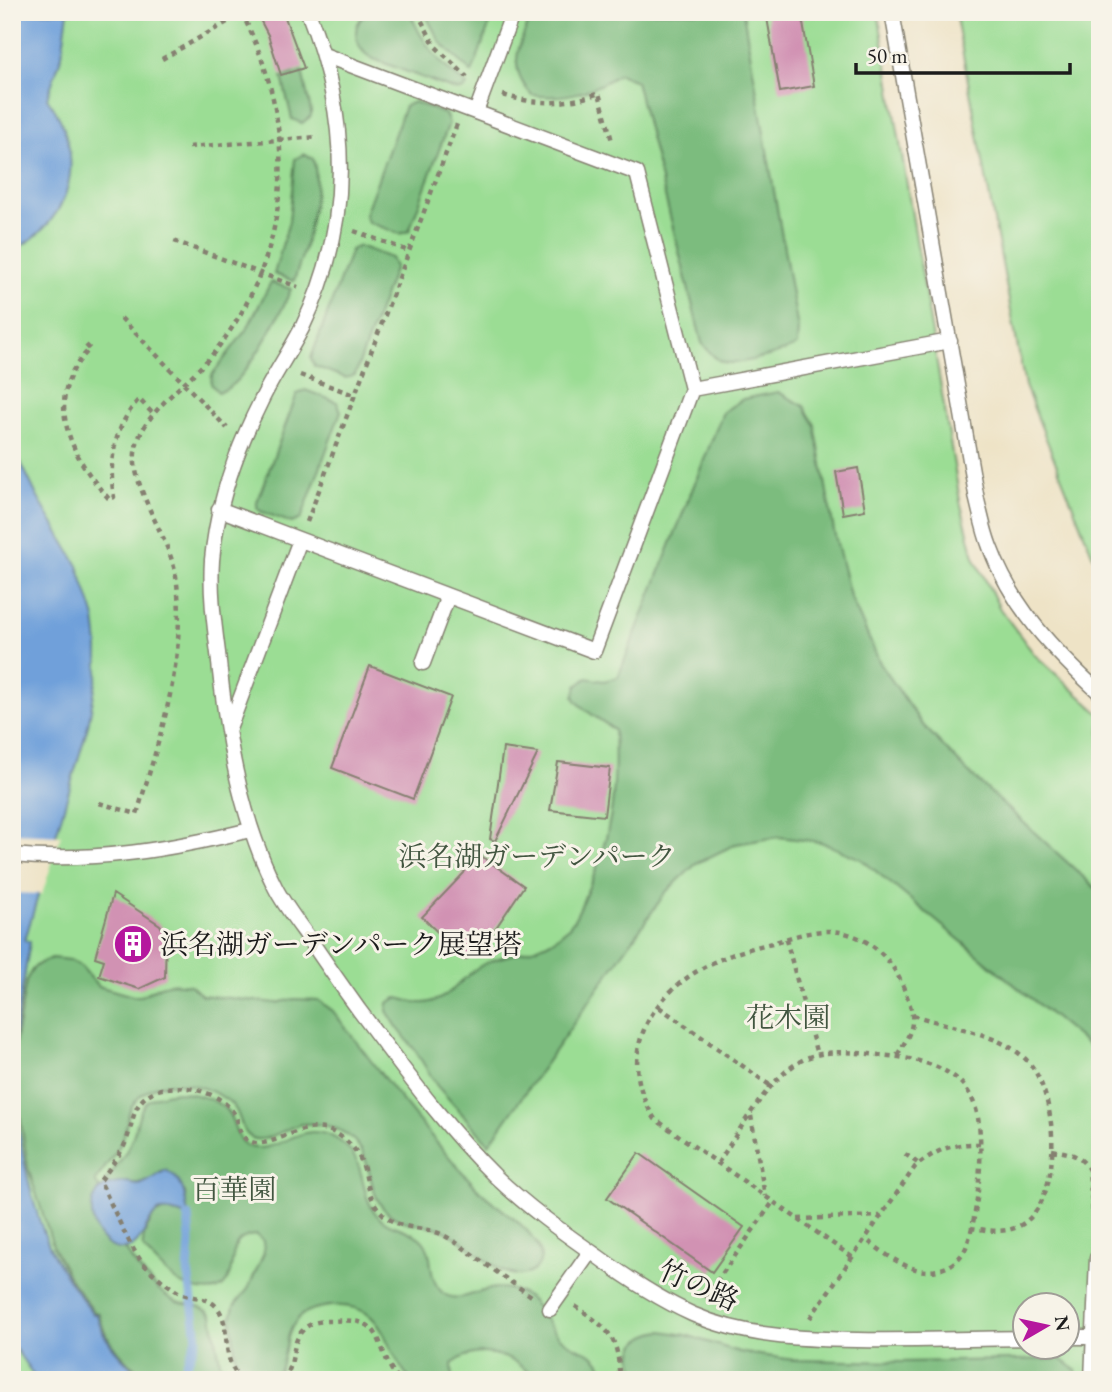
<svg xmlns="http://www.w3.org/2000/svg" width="1112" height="1392" viewBox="0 0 1112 1392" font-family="'EB Garamond','Noto Serif JP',serif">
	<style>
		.green { fill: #9bdd94; stroke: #5c7c58; stroke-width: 2; fill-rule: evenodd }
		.forest { fill: #7cbc7e; stroke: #4c6c4d; stroke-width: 2 }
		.water { fill: #70a0da; stroke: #465e7b; stroke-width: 2 }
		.pier { fill: #eee3c6 }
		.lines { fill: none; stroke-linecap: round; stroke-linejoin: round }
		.stream { stroke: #70a0da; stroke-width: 9 }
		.building { fill: #d192b3 }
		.lane-casing { stroke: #858071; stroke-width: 17 }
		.path { stroke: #858071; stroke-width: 4.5; stroke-dasharray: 5 5; stroke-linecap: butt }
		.lane { stroke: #fff; stroke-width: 14 }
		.labels { text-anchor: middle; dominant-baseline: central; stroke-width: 6; stroke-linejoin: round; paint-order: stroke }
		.park-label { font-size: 28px; fill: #425640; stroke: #f7f3e8 }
		.poi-label { font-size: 28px; fill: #1c1c1c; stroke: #f7f3e8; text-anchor: start }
		.street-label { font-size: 28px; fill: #1c1c1c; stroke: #f7f3e8 }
	</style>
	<rect width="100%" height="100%" fill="#f7f3e8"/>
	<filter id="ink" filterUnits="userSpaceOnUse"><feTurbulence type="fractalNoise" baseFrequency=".0143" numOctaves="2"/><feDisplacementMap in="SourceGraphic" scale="14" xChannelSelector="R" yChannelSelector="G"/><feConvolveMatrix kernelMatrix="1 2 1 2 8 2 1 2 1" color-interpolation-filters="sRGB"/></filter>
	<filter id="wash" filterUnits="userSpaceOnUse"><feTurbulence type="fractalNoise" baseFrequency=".00686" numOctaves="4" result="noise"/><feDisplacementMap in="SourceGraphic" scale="28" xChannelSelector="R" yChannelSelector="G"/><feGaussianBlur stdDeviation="1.57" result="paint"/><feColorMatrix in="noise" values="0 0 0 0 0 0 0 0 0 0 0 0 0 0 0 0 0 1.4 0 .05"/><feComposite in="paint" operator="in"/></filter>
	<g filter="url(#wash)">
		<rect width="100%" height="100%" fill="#eee3c6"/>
		<!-- green -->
		<path class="green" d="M12,12H878L960,501L974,557L1000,609L1035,655L1100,714V1380H12ZM1024,1304H1066V1346H1024Z
			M955,12H1100V563L1093,556L1025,386Z"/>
		<!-- forest -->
		<path class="forest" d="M369,12H410C421,42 441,66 467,85C463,91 459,91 452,89L371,58C354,47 349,24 369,12Z
			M424,12H494L472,73L440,42Z
			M533,12H743L798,329L797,345C785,353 742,364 728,363C716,362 709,351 702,343L636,81L619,74C593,91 563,100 532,95C505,67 520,44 533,12Z
			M302,71L311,111V116L302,123L292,119L282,77Z
			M414,102L445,114L449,123L409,231L400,234L368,222L365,214L405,106Z
			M304,154L313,159C323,187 304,253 294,281L274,274L289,221L295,159Z
			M359,246L391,258L395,267L355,375L346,378L314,366L311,358L351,250Z
			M271,282L291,289C282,311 242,391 218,392L211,384L212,375L248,327Z
			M305,390L337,402L341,411L301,519L292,523L260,511L257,507V502L297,394Z
			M778,392L804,406L815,425L834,531L850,596L880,663L922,724L967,771L1100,892V1055L861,859L821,842L778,837L736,844L697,863L666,892L489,1144L437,1086L415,1050L397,1027L387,1011L388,1003L397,998C405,999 416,1004 423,1003C449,1002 460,978 480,966C506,951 540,954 563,932C574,924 580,908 585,896C612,839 617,791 614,730C601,719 582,711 574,697L577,686L587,678L604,681L618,677L723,412L743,399Z
			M52,958L70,960L81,966L98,986L133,996H141L160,986L171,983L190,985L202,995L276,1003L294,999L318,1000L333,1011C379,1072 425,1132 477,1188C495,1207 526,1222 538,1246C549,1269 524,1281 505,1272C482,1262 466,1240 443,1230C423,1221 401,1227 385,1210C363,1187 378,1149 339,1130C328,1125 314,1123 302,1124C287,1126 267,1144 252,1138C238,1131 243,1111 227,1100C199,1081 153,1073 132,1106C126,1116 127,1130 122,1141C115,1155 105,1168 95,1181L100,1189C84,1218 98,1241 127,1251C133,1265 163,1297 177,1302C190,1306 202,1304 212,1315L220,1362L230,1380H147C127,1359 103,1342 99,1313L94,1312L68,1276L54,1249L28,1168L12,1062L26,982C31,967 38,963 52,958Z
			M177,1092C194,1094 214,1097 226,1110C238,1123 233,1147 257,1148C285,1149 304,1118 338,1140C369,1160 357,1190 376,1214C388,1229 409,1227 422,1240C436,1254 425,1277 443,1293C459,1306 481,1287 499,1288C541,1289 540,1325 566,1342C587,1356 599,1348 606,1380H536C515,1356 480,1342 452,1364L453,1380H411C381,1348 388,1301 330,1306C317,1308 304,1310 296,1321C285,1335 286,1356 279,1372L263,1378L254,1377L240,1366L236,1357L231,1318L234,1306L248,1289L264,1253L263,1241L256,1235C249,1236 241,1237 237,1244C230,1256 234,1274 224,1285C215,1295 195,1290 183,1285C172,1280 160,1266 151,1257C135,1243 147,1230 154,1215L165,1210L187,1216L185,1192L161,1172C152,1179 138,1189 127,1182L107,1186L105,1182C114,1169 124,1158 130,1144C144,1111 133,1097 177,1092Z
			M662,1331L686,1335L739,1352L794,1360L902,1362L1061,1359L1076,1370L1077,1380H642C624,1355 632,1336 662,1331Z"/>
		<!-- water -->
		<path class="water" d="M12,12H68L62,55L47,98C88,153 75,220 12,251Z
			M12,444L37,496L78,566L95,618L98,645V672L88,726L25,940L30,942L12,1051V747L16,698L12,667Z
			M12,1076C19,1135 27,1196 51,1250C62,1273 79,1294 93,1314H97C102,1343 125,1360 144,1380H37L12,1344Z
			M166,1170C185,1182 185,1195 188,1216C180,1214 169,1209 161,1211C144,1215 146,1251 120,1249C93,1247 80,1198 106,1186C112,1183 121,1183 128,1182C141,1191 153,1176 166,1170Z"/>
		<!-- pier -->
		<path class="pier" d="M12,833L61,835L42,894L12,893Z"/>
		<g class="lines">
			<!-- stream -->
			<path class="stream" d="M180,1380L197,1338L188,1271L190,1241L188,1216"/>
		</g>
		<g id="blocks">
			<!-- building -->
			<path class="building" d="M256,12H283L304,68L281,75L268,35Z
				M766,12H801L814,86L780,92Z
				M858,468L865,510L843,514L836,472Z
				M370,666L451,697L413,799L332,768Z
				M503,748L538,753L495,841L490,839Z
				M558,762L610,768L604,816L550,810Z
				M474,851L524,886L487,941L466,960L422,917L464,873Z
				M113,894L160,925L166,935L165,977L139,989L99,976L104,960L95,957Z
				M639,1153L744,1227L712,1272L607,1198Z"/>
		</g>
	</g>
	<g filter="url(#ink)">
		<use href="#blocks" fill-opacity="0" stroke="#858071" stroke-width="2"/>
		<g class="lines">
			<!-- lane casing -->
			<g class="lane-casing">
				<path id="lane" d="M308,12C350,119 353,223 302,328C289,353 273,376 261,401C236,450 217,505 212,560C210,591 214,623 218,653C226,732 239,815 275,887C283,903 295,919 306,934C323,959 341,985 359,1010C402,1067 444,1126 495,1176C526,1206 561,1231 597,1256C627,1278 659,1299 692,1314C744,1337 801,1339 857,1340C913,1341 969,1339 1024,1338
					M892,12L977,500C981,516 984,532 990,547C1012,607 1053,650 1100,693
					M476,112L513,12
					M692,389L950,341
					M219,509L594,651L692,389L637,173L324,55
					M423,663L448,596
					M229,729L300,540
					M12,855C92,863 173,849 250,830
					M550,1309L590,1252
					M1066,1337H1100
					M1092,1380L1097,1258L1100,1254"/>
			</g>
			<!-- path -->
			<path class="path" d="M417,12L435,46L467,77
				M162,59L245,12
				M503,95C535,105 568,105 599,93L612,141
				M189,147L317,137
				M354,231L409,251
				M174,241L298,287
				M121,318L227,428
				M86,345L90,349C40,396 71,458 110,500L114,497C108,462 114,427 139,399L154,415
				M300,375L354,395
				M307,522L457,124
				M99,803L137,814C160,736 188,658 176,576C169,535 127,484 136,447C144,410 193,380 216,350C295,250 299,122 241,12
				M786,939L817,1055
				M659,1007L771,1086
				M913,1015C949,1027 1006,1034 1030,1064C1059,1099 1064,1203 1019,1226C1004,1234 986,1230 971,1228
				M751,1116L765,1196
				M1052,1150C1069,1153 1080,1154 1089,1170L1095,1236
				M905,1154L919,1164
				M718,1163C741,1129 775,1064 816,1055C835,1050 859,1053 879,1055C906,1057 944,1063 963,1085C971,1094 976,1106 978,1118C984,1150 978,1214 967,1245C963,1256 953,1266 941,1269C913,1278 886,1254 865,1239
				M798,1219L880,1216
				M852,1257L655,1119C611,1052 654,987 721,959C737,952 755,947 772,943C795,936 820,927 845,933C872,940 891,959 902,984C917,1020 916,1025 896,1057
				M705,1298L773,1202
				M575,1306C608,1328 620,1337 619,1380
				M810,1318L915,1167C936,1150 952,1143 980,1144
				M241,1380C219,1356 232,1331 219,1310C209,1294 188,1300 175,1290C164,1282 147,1270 139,1258C126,1239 111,1203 100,1181C109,1169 118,1158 124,1146C135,1123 130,1100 158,1090C182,1082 222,1092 235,1115C240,1124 237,1135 249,1141C273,1153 304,1112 340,1136C375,1160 359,1190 382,1213C399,1231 420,1225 441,1234C452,1239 462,1247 472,1254C492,1269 512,1283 533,1297
				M283,1380C296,1366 290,1343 303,1330C311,1321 323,1321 334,1321C390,1316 372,1348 399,1380"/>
			<!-- lane -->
			<use href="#lane" class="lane"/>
		</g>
	</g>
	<!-- icons -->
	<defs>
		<g id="building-disc" transform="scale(2.0125)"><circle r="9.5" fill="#b5179e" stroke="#f7f3e8"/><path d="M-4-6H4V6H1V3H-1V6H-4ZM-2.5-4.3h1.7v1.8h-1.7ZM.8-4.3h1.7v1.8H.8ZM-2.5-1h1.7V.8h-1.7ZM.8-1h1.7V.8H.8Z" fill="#fff"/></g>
	</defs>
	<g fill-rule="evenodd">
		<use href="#building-disc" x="133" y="944"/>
	</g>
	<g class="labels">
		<!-- park labels -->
		<g class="park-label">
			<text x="537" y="856">浜名湖ガーデンパーク</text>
			<text x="788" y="1017">花木園</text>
			<text x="234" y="1189">百華園</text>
		</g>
		<!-- poi labels -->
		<g class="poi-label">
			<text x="160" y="944">浜名湖ガーデンパーク展望塔</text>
		</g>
		<!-- street labels -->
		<g class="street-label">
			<text transform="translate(699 1285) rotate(24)">竹の路</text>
		</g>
	</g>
	<!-- margin -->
	<rect width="1112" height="1392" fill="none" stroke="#f7f3e8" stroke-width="42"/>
	<!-- north arrow -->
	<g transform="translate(1046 1326) rotate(81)"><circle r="33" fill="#f7f3e8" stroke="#9f9d96" stroke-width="2"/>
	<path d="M0-5L12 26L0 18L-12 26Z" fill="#b5179e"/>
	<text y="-10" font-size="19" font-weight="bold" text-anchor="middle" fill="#1c1c1c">N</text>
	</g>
	<!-- scale -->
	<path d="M856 63v10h214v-10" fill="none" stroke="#1c1c1c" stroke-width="3.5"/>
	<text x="867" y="63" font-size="21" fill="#1c1c1c" stroke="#f7f3e8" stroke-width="5" paint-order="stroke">50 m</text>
</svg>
